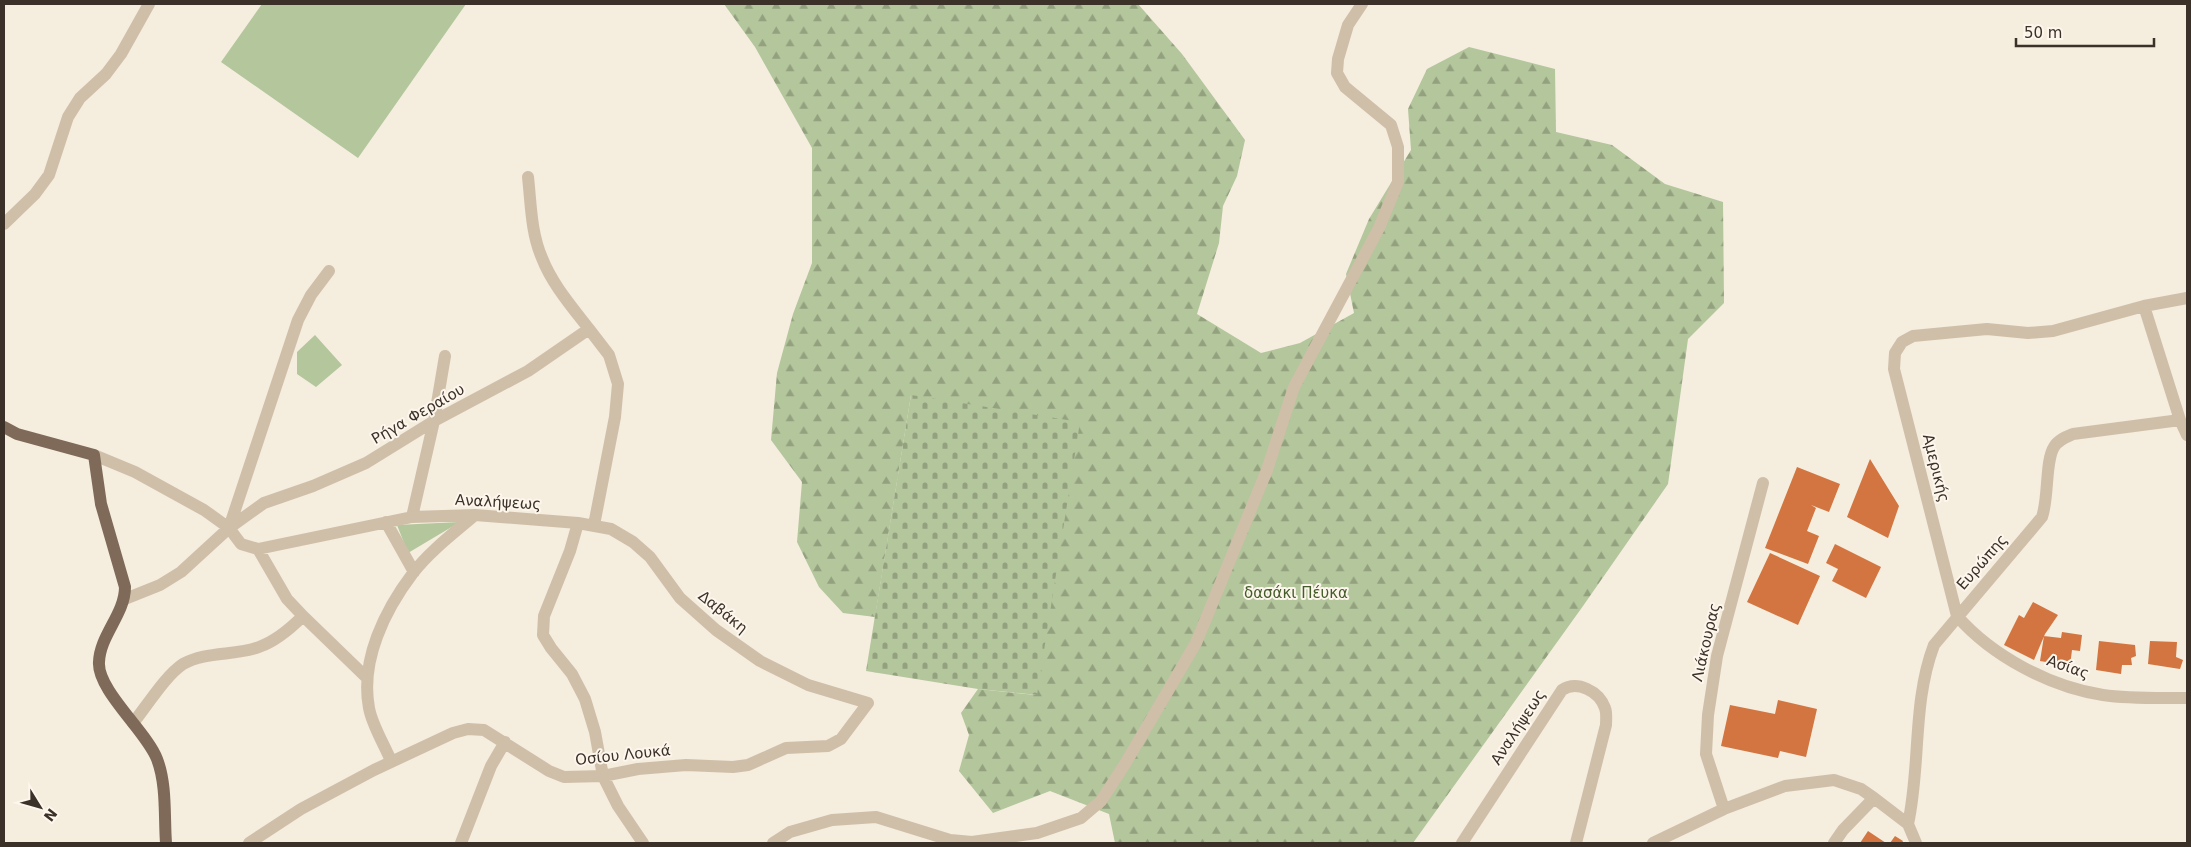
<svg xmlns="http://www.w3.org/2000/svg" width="2191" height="847" viewBox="0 0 2191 847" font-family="'DejaVu Sans',sans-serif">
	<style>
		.forest { fill: url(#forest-firs) }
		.cemetery { fill: url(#cemetery-stones) }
		.park { fill: #b3c69c }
		.building { fill: #d27540 }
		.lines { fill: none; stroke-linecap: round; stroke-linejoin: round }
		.minor { stroke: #cfbfa8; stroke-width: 12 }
		.major { stroke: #7f6a59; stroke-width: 12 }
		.labels { text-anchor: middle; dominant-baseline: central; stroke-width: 4; stroke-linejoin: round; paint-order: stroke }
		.street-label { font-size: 15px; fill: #3b3129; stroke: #fcf6ec }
		.park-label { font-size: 15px; fill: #445c2a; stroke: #fcf6ec }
	</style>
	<defs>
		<pattern id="forest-firs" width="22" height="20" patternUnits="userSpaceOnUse" patternTransform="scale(1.25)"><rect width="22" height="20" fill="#b3c69c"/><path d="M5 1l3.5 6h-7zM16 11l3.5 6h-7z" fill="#93a17f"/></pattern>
		<pattern id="cemetery-stones" width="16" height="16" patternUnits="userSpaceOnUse" patternTransform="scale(1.25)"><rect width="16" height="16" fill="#b3c69c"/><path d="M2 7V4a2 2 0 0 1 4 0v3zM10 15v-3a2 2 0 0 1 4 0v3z" fill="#93a17f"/></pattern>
	</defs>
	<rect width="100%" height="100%" fill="#f5edde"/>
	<!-- forest -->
	<path class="forest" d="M724,4H1138L1182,54L1245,140L1237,176L1223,206L1219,243L1197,314L1261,353L1300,343L1354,313L1346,274L1369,219L1411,150L1408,109L1427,69L1469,47L1555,69L1556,132L1612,145L1665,184L1723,202L1724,303L1688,339L1668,484L1583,606L1413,843H1115L1109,814L1050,791L993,813L959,771L969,735L961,713L978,689L1036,695L911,395L875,617L843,613L819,587L797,542L802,482L771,440L777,373L793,314L812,263V148L755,47Z"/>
	<!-- cemetery -->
	<path class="cemetery" d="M911,395L1080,422L1037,695L978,689L866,671Z"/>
	<!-- park -->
	<path class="park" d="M262,4H466L358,158L221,62Z
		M315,335L342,365L316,387L297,374V352Z
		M460,522L408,553L397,525Z"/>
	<!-- building -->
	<path class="building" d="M1870,459L1899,506L1888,538L1847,517Z
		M1797,467L1840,484L1829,512L1811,505L1816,508L1807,531L1819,536L1808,564L1765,548Z
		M1835,544L1881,567L1866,598L1832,581L1838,569L1826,563Z
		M1770,553L1820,576L1798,625L1747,602Z
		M2033,602L2058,615L2045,634L2034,660L2004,645L2019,615L2024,618Z
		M2062,632L2082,635L2080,651L2072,650L2070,666L2040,661L2044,636L2061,638Z
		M2099,641L2135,645L2136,656L2131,658L2132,665H2122L2121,674L2096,670Z
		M2150,641L2177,642L2176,657L2183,660L2180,669L2148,664Z
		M1778,700L1817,709L1806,757L1780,751L1778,758L1721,746L1730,705L1775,714Z
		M1868,831L1886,843H1860Z
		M1895,836L1903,841L1902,843H1890Z"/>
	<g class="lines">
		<!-- minor -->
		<path class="minor" d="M528,177C531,204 531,233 542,258C552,284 572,307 589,329
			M4,224L35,194L49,175L68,117L80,98L106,74L121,54L149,4
			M2187,298L2144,306L2053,331L2028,333L1987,329L1913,336L1902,342L1895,353L1894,369L1957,616C1992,656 2050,687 2103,695C2130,699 2160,698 2187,698
			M2144,306L2180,420L2187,435
			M94,455L135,472L204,510L229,528L241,544L258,549L412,517L475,515L578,523L611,529L633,542L650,557L680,598L716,630L760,661L808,685L868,703L841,739L828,746L786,748L748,765L733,767L686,765L638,769L603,776L564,777L549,771L484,730L468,729L453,733L374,770L301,809L249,843
			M412,517L434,421L445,356
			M386,522L414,572
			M578,523L570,551L544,616L543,635L551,648L572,674L585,699L595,732L603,776L618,806L643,843
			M229,528L298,320L311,295L329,271
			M125,599L160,585L181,572L229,528L264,503L313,486L366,463L434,421L528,371L589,329L609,355L618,384L615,417L594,525
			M303,616L366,677
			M133,723C147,706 165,676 183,664C206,651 235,656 259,647C276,641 290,629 303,616L287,599L258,549
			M391,761C384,744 372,725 369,708C360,660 385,610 413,573C430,551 454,533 475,515
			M1724,809L1706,754L1708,715L1717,656L1763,483
			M1908,824C1921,765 1912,703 1934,645L2042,517C2049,497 2045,461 2054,447C2058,440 2066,437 2073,434L2180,420
			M461,843L491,766L505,742
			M773,843L790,832L832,820L876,817L950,840L972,842L1037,833L1081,818L1101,801L1125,764L1196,643L1267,470L1294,387L1379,228L1398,182V147L1391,125L1345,87L1337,73L1338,59L1348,25L1362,4
			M1462,843L1562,690C1577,680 1599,691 1605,708C1607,713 1606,720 1606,725L1576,843
			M1653,843L1724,809L1785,786L1834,780L1861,789L1874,798L1908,824L1916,843
			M1834,843L1843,830L1874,798"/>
		<!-- major -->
		<path class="major" d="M4,427L17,434L94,455L101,504L125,587C125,614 100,635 99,662C97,690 147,732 157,759C167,785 164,817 166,843"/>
	</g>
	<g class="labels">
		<!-- street labels -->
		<g class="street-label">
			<text transform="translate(418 414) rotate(-30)">Ρήγα Φεραίου</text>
			<text transform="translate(1936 468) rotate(76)">Αμερικής</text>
			<text transform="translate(498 502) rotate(3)">Αναλήψεως</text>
			<text transform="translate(1982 562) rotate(-49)">Ευρώπης</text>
			<text transform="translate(723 612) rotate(39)">Δαβάκη</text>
			<text transform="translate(1706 642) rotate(-77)">Λιάκουρας</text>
			<text transform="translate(2068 667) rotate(19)">Ασίας</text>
			<text transform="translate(1518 727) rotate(-57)">Αναλήψεως</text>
			<text transform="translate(623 755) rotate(-6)">Οσίου Λουκά</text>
		</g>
		<!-- park labels -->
		<g class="park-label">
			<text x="1296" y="593">δασάκι Πέυκα</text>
		</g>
	</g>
	<!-- border -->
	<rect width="2191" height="847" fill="none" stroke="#3b3129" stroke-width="10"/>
	<!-- north arrow -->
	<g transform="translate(40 807) rotate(127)" stroke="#fcf6ec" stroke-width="4" paint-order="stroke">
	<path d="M0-4L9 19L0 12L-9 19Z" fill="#3b3129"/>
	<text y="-8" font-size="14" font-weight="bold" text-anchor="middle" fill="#3b3129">N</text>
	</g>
	<!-- scale -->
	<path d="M2016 38v8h138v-8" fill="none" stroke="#3b3129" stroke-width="2.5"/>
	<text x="2024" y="38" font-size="15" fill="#3b3129" stroke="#fcf6ec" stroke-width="4" paint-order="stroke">50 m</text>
</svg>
